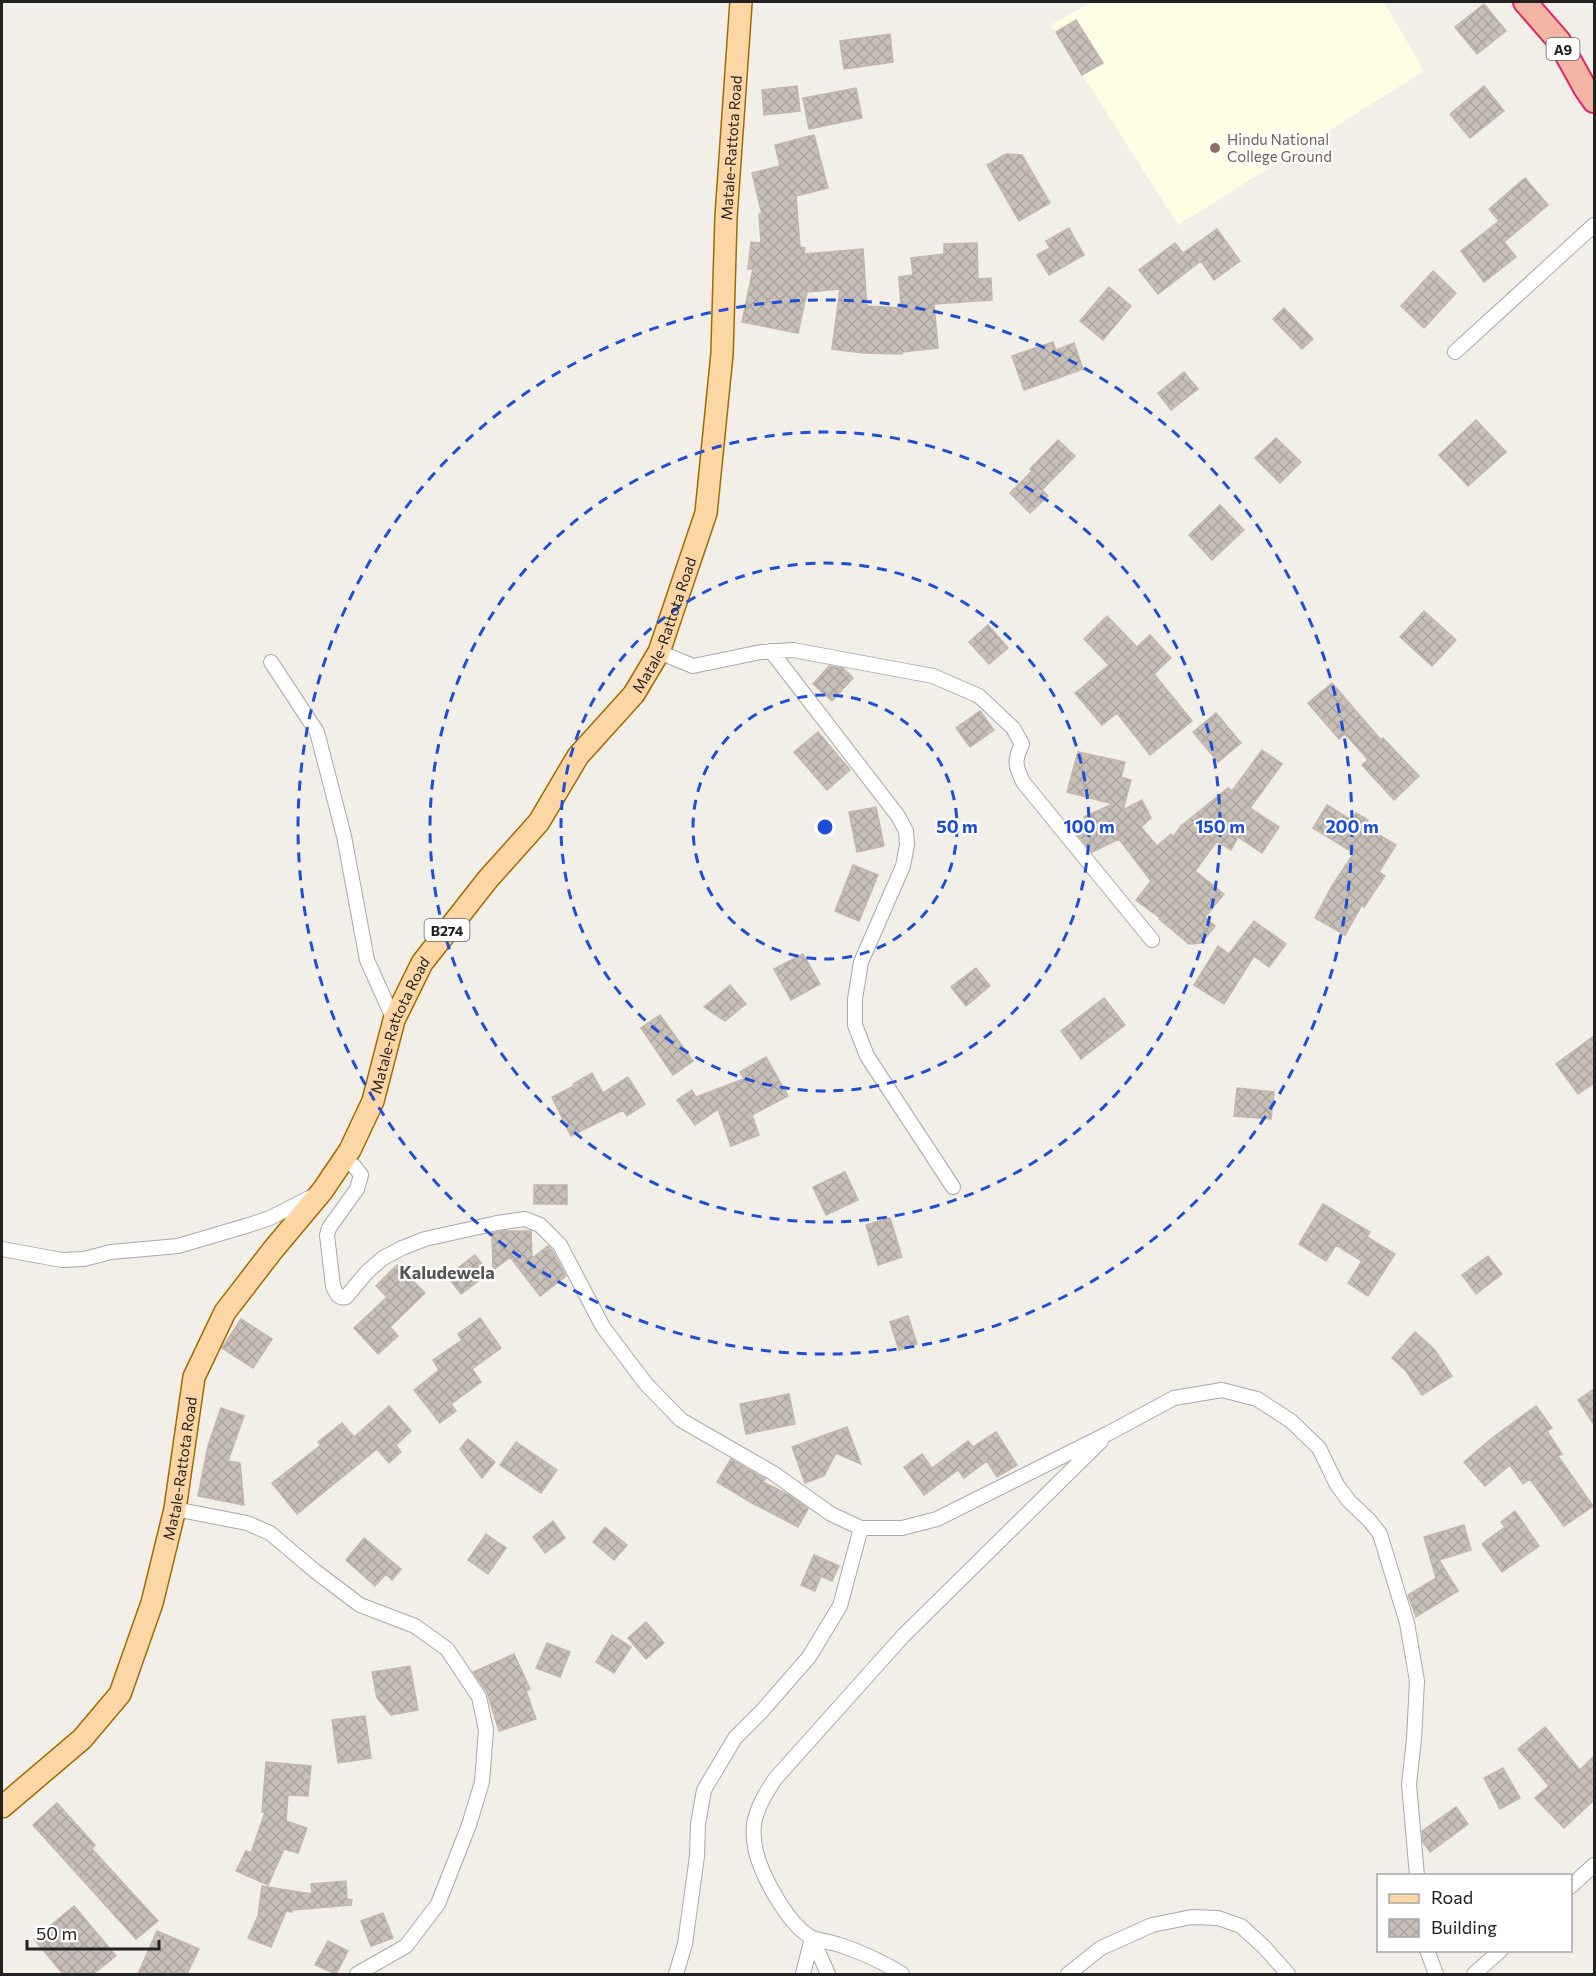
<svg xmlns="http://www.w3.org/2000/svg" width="1596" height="1976" viewBox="0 0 1596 1976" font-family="Commissioner,sans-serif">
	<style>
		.education { fill: #ffffe5 }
		.building { fill: url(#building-cross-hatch); stroke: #c4b6ab; stroke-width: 1.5 }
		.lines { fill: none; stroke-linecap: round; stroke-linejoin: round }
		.minor-casing { stroke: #a9a9a9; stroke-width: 16 }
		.primary-casing { stroke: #a06b00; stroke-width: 24 }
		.trunk-casing { stroke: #dc2a67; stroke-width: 26 }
		.minor { stroke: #fff; stroke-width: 14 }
		.primary { stroke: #fcd6a4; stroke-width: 21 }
		.trunk { stroke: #f2b4a3; stroke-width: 22 }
		.ring { fill: none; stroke: #1d4ed8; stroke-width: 3; stroke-dasharray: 10 8 }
		.education-dot { fill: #8d6e63; stroke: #fff; stroke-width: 2 }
		.labels { text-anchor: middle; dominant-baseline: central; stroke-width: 4.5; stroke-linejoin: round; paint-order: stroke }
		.shield { fill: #fff; stroke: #646464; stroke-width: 1.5 }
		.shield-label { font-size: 14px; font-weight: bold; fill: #222 }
		.education-label { font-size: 15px; fill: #785e54; stroke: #fff; text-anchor: start }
		.street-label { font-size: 15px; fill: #222; stroke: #fff }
		.quarter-label { font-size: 18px; font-weight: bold; fill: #555; stroke: #fff }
		.centre { fill: #1d4ed8; stroke: #fff; stroke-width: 3 }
		.ring-label { font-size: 18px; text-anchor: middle; font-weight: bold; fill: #1d4ed8; stroke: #fff; stroke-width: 4.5; stroke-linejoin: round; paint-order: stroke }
	</style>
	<defs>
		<pattern id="building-cross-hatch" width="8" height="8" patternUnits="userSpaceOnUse" patternTransform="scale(1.5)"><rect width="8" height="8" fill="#c7bfb8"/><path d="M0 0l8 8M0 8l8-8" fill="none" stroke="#aba49e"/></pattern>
	</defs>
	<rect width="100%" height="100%" fill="#f2efe9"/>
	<!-- education -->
	<path class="education" d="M1092,2H1384L1424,71L1178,225L1051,25Z"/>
	<!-- building -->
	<path class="building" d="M1484,4L1506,31L1477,54L1455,27Z
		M1076,20L1103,63L1082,75L1056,32Z
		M890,34L893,62L844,69L840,41Z
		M797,86L800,111L764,115L762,90Z
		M1484,86L1504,111L1470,138L1450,114Z
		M856,88L862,118L809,129L803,98Z
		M814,135L828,188L796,196L800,247L805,248L804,254L863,249L867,306L901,308L899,277L913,275L911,258L944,254V244L977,243L978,279L991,278L992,300L934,304L938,348L902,352V354L864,353L832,349L840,289L807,292L798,333L742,322L753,269H748L751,242L761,243L759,214H762L752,173L780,166L775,145Z
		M1006,154L1022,155L1050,203L1019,221L987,165Z
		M1525,178L1548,205L1504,242L1516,257L1484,282L1461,251L1499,221L1489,209Z
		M1069,228L1084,255L1049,275L1037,255L1050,248L1046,241Z
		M1217,229L1240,261L1214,280L1201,261L1158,294L1139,270L1175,243L1183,253Z
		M1433,271L1456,293L1424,328L1401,306Z
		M1109,287L1131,306L1103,340L1080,321Z
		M1284,308L1313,339L1302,349L1273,319Z
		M1053,342L1056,350L1074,343L1083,369L1024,390L1012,356Z
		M1184,372L1198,389L1171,410L1158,393Z
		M1476,420L1506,452L1468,486L1439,455Z
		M1276,438L1301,462L1280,483L1255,458Z
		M1058,440L1075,456L1042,490L1048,496L1030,513L1010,493L1032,471L1030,469Z
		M1220,505L1244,530L1212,560L1189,535Z
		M1424,611L1456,640L1432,666L1400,637Z
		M1107,616L1137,647L1150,635L1171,658L1154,674L1192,721L1150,755L1117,713L1102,725L1075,693L1109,665L1084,639Z
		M988,625L1008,648L989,664L969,642Z
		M829,666L843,668L853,678L832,701L813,684Z
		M1332,683L1381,740L1383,738L1419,776L1394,800L1362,765L1368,760L1364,755L1345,734L1339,739L1308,703Z
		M980,711L994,730L970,747L956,728Z
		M1216,713L1241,743L1218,762L1193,732Z
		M818,732L850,770L827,790L794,752Z
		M1262,750L1282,764L1250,808L1279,827L1262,853L1238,837L1231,850L1217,841L1195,871L1224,894L1205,917L1215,926L1201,943L1189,944L1159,919L1160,918L1136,900L1151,881L1119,839L1092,852L1077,834V833L1088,827L1084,817L1113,804L1067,792L1078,752L1125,762L1121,777L1131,780L1123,810L1142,800L1151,818L1141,827L1157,846L1171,834L1173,837L1181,826L1228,788L1232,791Z
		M1327,805L1351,820L1356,813L1368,820L1364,826L1396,845L1379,872L1385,876L1364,907L1362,905L1345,935L1315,918L1332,886L1354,853L1313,828Z
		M876,807L884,846L857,852L849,812Z
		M853,865L878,875L859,921L835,911Z
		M1254,921L1286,944L1269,967L1254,956L1224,1004L1194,985L1218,946L1229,954Z
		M803,954L820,984L791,1000L774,969Z
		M976,968L990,986L966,1006L951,987Z
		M730,985L746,1004L725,1021L704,1007Z
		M1104,998L1125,1025L1081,1059L1061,1031Z
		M660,1015L693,1061L673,1075L641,1028Z
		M1594,1036V1083L1578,1094L1556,1064Z
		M766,1057L788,1096L752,1115L759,1135L731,1146L718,1109L695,1125L677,1100L692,1090L696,1097L744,1079L740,1072Z
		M592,1073L603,1093L628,1077L645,1104L627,1116L623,1110L571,1136L552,1097L574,1086L573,1084Z
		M1237,1088L1274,1092L1271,1119L1234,1116Z
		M845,1172L858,1200L826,1215L813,1187Z
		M534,1185H567V1204H534Z
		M1323,1204L1370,1232L1367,1237L1395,1254L1368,1296L1348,1283L1362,1261L1336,1245L1326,1261L1299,1244Z
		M890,1218L902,1257L878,1265L866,1225Z
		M502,1231H531L532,1258L548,1246L553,1252L566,1276L540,1296L510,1257L493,1270L492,1233Z
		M475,1255L489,1273L461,1294L447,1276Z
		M1488,1256L1502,1274L1476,1294L1462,1275Z
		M397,1265L425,1293L390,1327L398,1336L378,1354L354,1328L387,1297L376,1286Z
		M908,1316L917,1344L899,1350L890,1322Z
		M480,1318L501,1348L472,1369L481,1382L451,1404L456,1411L440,1423L414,1390L439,1370L433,1360L462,1340L458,1334Z
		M241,1319L272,1339L253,1368L222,1348Z
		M1415,1332L1435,1350L1452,1376L1422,1395L1406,1371L1392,1358Z
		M1594,1389V1425L1578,1400Z
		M789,1394L795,1424L746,1434L740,1404Z
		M389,1406L411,1431L396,1445L401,1452L389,1463L377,1449L297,1514L272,1483L321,1445L318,1442L342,1423L354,1437Z
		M1536,1406L1552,1428L1547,1431L1562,1454L1558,1456L1593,1506L1564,1526L1530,1479L1523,1484L1510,1465L1485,1486L1464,1462L1492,1438Z
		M221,1408L244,1416L228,1461L240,1463L244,1505L198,1496L208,1446Z
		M847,1427L861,1464L836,1453L824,1476L805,1483L792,1447Z
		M996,1432L1017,1465L997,1477L987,1461L964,1478L958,1470L924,1495L904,1467L922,1454L932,1468L968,1441L973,1447Z
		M468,1439L495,1462L482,1478L460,1449Z
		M516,1442L557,1470L541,1493L500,1465Z
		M731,1459L765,1479L763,1482L789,1495L808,1509L798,1527L752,1503L717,1482Z
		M1515,1511L1539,1546L1502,1572L1482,1544L1505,1527L1501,1522Z
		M553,1521L565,1538L545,1553L533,1537Z
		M1464,1525L1471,1550L1439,1560L1458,1591L1416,1617L1408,1595L1436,1578L1424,1537Z
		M605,1527L627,1545L614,1560L593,1542Z
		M486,1534L506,1548L488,1574L468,1560Z
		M364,1538L401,1569L392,1580L386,1574L375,1586L346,1560Z
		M814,1555L839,1566L832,1581L821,1576L815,1591L801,1585Z
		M646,1622L664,1643L646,1659L628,1638Z
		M612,1635L631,1647L614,1673L596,1662Z
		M547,1643L570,1652L560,1677L536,1668Z
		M514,1654L530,1689L526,1691L536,1719L499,1731L487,1692L473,1672Z
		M410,1666L418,1710L391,1715L377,1698L372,1672Z
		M365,1716L371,1758L338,1763L332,1720Z
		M1545,1727L1580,1770L1594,1756V1800L1564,1828L1535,1798L1549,1786L1518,1749Z
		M266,1762L311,1766L308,1796L288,1795L286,1821L307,1828L298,1853L284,1849L268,1885L236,1871L246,1851L251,1853L265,1812H262Z
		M1503,1768L1520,1798L1500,1809L1484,1778Z
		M57,1803L95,1845L92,1849L158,1921L136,1939L33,1825Z
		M1456,1807L1468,1824L1430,1852L1423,1842L1422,1831Z
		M346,1881L347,1899L352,1900L351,1905L292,1910V1912L286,1911L271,1947L248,1938L258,1916L262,1886L312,1894L311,1884Z
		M74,1906L116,1956L93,1974H63L34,1939Z
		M383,1913L393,1938L371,1946L361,1921Z
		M157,1931L199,1949L187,1974H138Z
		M328,1941L348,1951L336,1974L315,1965Z"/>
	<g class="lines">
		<!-- minor casing -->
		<g class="minor-casing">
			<path id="minor" d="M1455,352L1594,225
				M771,651L898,816L906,831L907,845L903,866L861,962L855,999V1025L867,1056L953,1187
				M659,652L693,666L761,652L793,650L933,676L979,696L1013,728L1022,744C1014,761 1015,765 1023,782L1152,940
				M271,662L317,732L344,836L367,960L394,1020
				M343,1160L354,1166L361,1175L357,1189L329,1228L327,1235L333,1286C336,1293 338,1299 346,1297L367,1272L383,1258L402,1248L425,1239L497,1223L525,1219L540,1225L560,1245L603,1327L646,1384L681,1420L773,1473L831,1514L861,1528H902L937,1519L1109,1433L1174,1398L1222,1390L1257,1399L1291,1421L1319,1448L1337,1485L1349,1501L1369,1520L1380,1534L1407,1623L1417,1681L1414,1739L1409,1784L1417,1876
				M2,1249L62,1260L84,1259L111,1252L178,1246L249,1225L270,1218L315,1195
				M175,1509L247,1523L270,1533L315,1571L360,1605L415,1626L447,1649L479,1697L486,1730L482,1782L469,1825L438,1904L406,1946L357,1974
				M1570,1887L1594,1865
				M812,1938L828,1974
				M1427,1950L1436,1974
				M676,1974L685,1944L697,1856L698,1824L704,1790L735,1738L762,1711L809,1657L840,1606L861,1528
				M803,1974L812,1938
				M902,1974C883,1962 861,1952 840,1945C831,1942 821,1941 813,1938C789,1927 762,1876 756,1852C754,1843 753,1833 754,1824C757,1807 766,1793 775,1779L903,1636L1101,1441
				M1068,1974L1101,1948L1152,1925L1192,1917L1218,1918L1241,1926L1264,1947L1288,1974
				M1474,1974L1501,1950"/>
		</g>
		<!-- primary casing -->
		<g class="primary-casing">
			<g id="primary">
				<path id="s1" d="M2,1807L82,1739L120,1694L152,1603L175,1509L194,1377L225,1312L272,1251L323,1190L350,1150L373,1101L394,1020L422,963L488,879L539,822L578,756L634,694L659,652L706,513L722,354L726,217L741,2"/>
			</g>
		</g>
		<!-- trunk casing -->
		<g class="trunk-casing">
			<path id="trunk" d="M1525,2L1559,41L1585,88L1594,101"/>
		</g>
		<!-- minor -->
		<use href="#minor" class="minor"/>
		<!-- primary -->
		<use href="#primary" class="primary"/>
		<!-- trunk -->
		<use href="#trunk" class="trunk"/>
	</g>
	<!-- distance rings -->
	<g class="ring">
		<circle cx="825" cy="827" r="132"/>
		<circle cx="825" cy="827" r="264"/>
		<circle cx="825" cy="827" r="395"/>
		<circle cx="825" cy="827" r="527"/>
	</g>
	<!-- markers -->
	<circle class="education-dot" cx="1215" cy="148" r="6"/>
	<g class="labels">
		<!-- shield labels -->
		<g class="shield">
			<rect x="1546.5" y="38" width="33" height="22" rx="4.5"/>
			<rect x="424.5" y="919" width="45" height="22" rx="4.5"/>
		</g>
		<g class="shield-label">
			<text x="1563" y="49">A9</text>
			<text x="447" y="930">B274</text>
		</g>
		<!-- education labels -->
		<g class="education-label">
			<text x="1227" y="139">Hindu National<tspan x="1227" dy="17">College Ground</tspan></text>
		</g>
		<!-- street labels -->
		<g class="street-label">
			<text stroke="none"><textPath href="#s1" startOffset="1874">Matale-Rattota Road</textPath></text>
			<text stroke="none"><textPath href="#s1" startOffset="1388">Matale-Rattota Road</textPath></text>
			<text stroke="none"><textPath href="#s1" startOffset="902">Matale-Rattota Road</textPath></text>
			<text stroke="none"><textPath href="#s1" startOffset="398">Matale-Rattota Road</textPath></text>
		</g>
		<!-- quarter labels -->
		<g class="quarter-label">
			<text x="447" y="1272">Kaludewela</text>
		</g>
	</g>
	<circle cx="825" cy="827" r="9" class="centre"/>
	<g class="ring-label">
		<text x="957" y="833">50 m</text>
		<text x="1089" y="833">100 m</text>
		<text x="1220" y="833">150 m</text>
		<text x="1352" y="833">200 m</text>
	</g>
	<!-- border -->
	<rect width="1596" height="1976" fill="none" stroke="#222222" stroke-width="6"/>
	<!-- legend -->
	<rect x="1377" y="1874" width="195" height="78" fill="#ffffff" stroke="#a7a7a7" stroke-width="1.5"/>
	<rect x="1389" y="1894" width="30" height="9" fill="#fcd6a4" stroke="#a7a7a7" stroke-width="1.5"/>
	<text x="1431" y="1904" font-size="18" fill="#222222">Road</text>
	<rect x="1389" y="1919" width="30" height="18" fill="url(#building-cross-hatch)" stroke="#a7a7a7" stroke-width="1.5"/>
	<text x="1431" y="1934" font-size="18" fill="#222222">Building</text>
	<!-- scale -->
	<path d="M27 1940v9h132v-9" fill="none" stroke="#222222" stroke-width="3"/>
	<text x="36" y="1940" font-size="18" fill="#222222" stroke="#ffffff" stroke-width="4.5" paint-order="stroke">50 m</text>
</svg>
